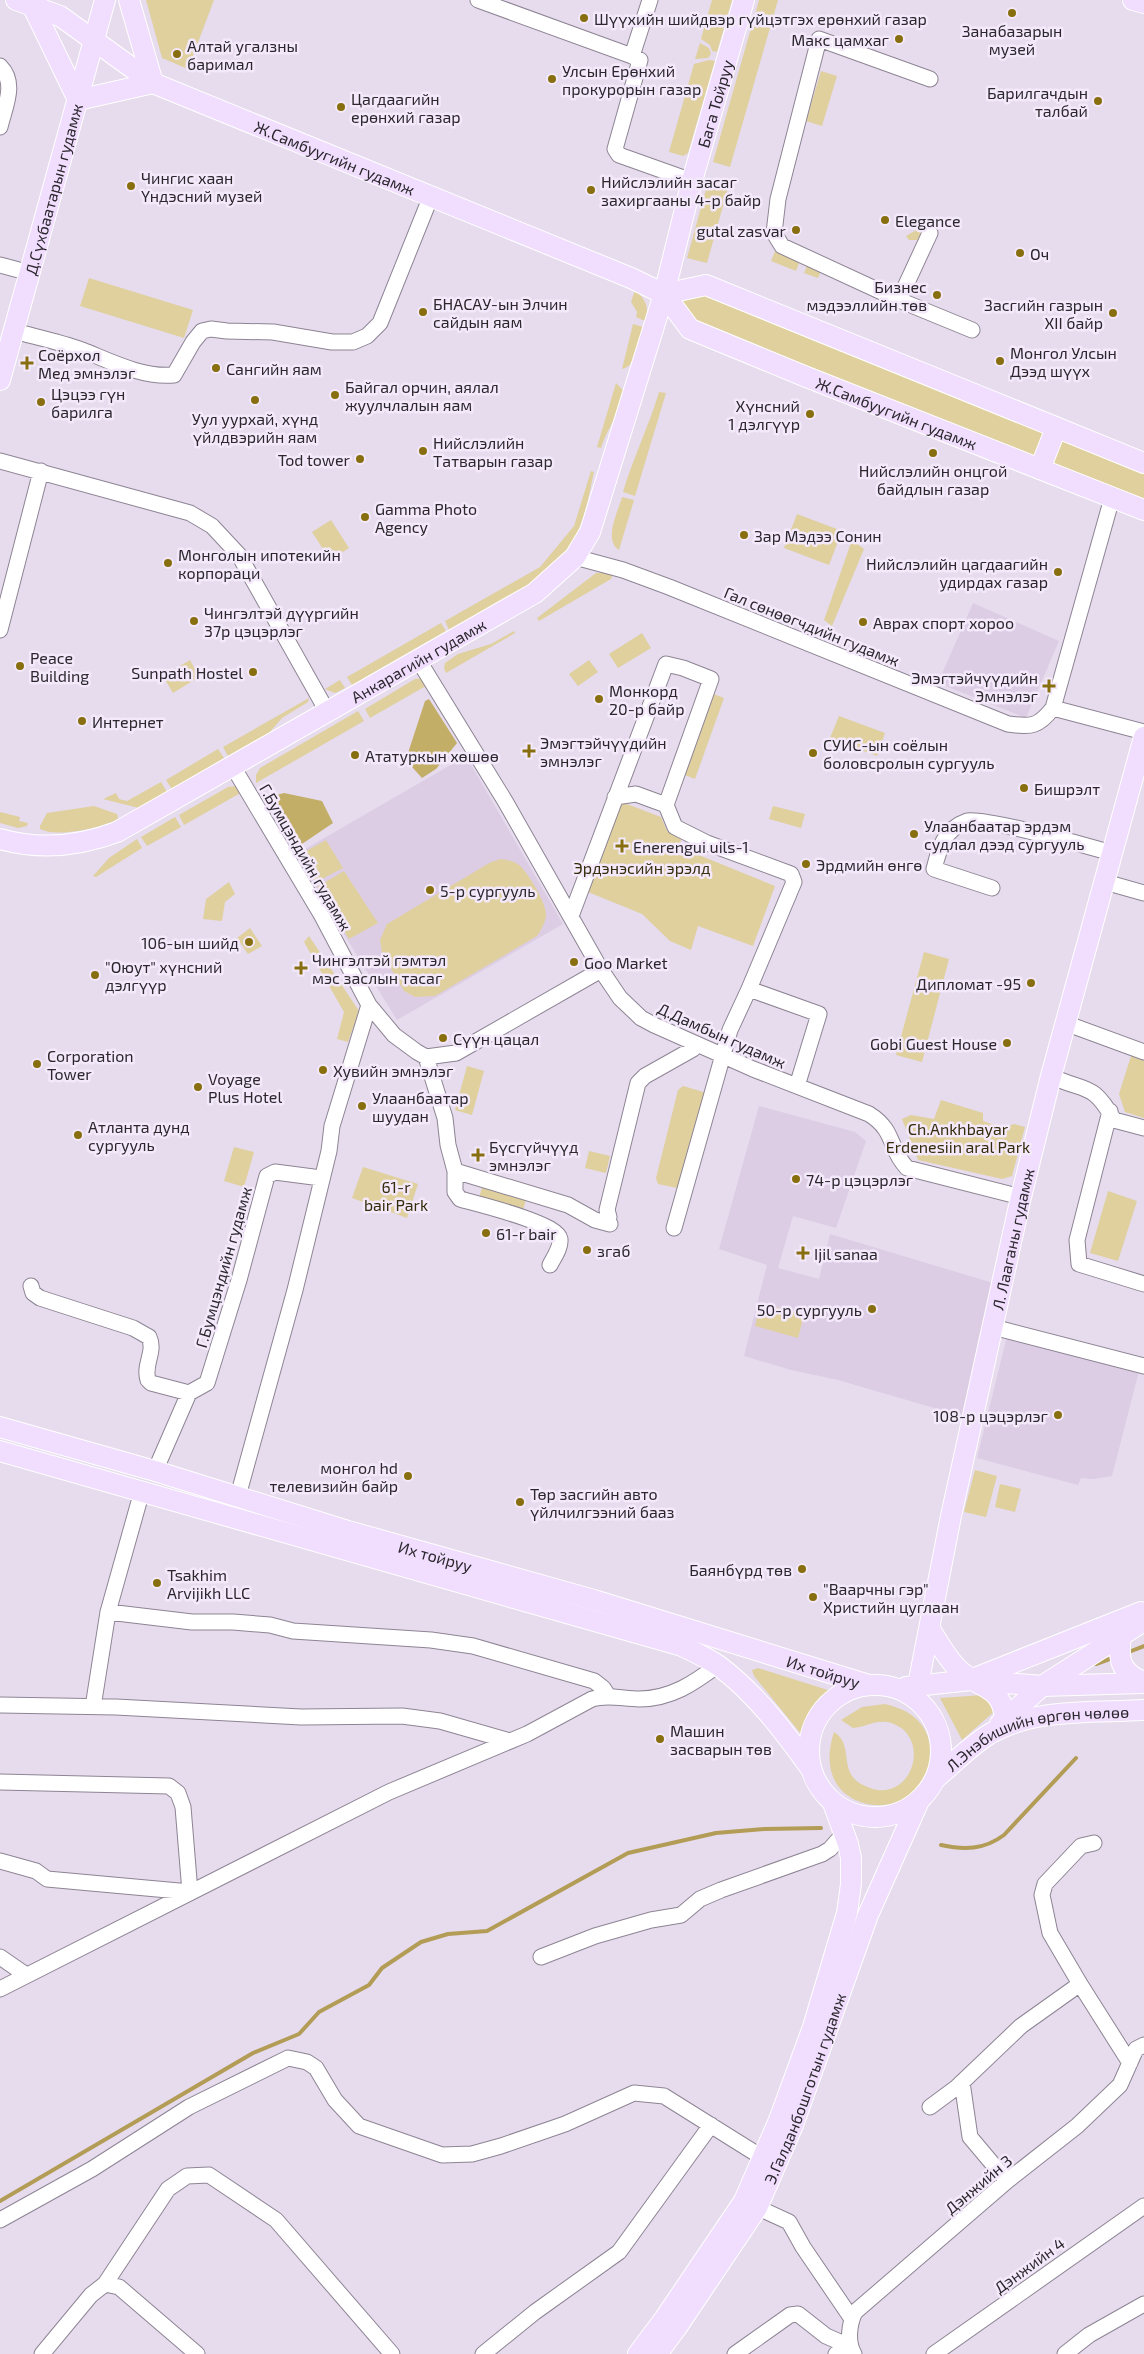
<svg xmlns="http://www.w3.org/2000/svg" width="1144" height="2354" viewBox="0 0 1144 2354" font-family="'Exo 2',sans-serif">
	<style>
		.built { fill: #dccde5 }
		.green { fill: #dfd09e }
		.forest { fill: #c3ae67 }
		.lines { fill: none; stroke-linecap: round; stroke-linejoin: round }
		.stream { stroke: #b29c56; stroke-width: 4 }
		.minor-casing { stroke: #8d8494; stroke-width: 17 }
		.major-casing { stroke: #fff; stroke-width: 22 }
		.minor { stroke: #fff; stroke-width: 15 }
		.major { stroke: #f1defe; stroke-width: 20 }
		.poi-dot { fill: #876e0e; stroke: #f4e9fb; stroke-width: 2 }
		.labels { text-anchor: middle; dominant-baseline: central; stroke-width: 5; stroke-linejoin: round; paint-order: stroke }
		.poi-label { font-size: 16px; fill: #2b272d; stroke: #f4e9fb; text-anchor: start }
		.street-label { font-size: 16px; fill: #2b272d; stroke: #f4e9fb }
		.park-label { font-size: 16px; fill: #352c0b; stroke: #f4e9fb }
	</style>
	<rect width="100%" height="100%" fill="#e6dced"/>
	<!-- built -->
	<path class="built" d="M973,603L1059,641L1026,718L938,683Z
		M466,756L563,924L397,1020L295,855Z
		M759,1106L855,1132L866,1141L836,1228L793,1216L778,1268L819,1279L830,1234L993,1283L965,1417L838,1380L791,1370L744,1356L767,1265L719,1249Z
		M1007,1336L1139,1371L1112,1476L1094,1479L1081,1478L1078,1485L977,1458Z"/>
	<!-- green -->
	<path class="green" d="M146,0H214L188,69L162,58Z
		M712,0H732L717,52L712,51L710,45L701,39Z
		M759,0H778L730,167L713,162Z
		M700,43L709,48L711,54L708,58L695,59Z
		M709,60L715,61L688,153L683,156L669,152L694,64Z
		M821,71L837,76L822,126L806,121Z
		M708,182L728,188L707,263L687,258Z
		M925,225L927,226L917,240H909L906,236Z
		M776,249L801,258L796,271L771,261Z
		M808,263L822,268L818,278L804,273Z
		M89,278L193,310L184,338L80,306Z
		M635,290C645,299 650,307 645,321L636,317L637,312L631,302Z
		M700,292L1144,469V501L693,324L682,303L685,298Z
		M633,324L643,327C639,339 637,367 622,369Z
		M616,383L623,390C622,412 607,428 601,448L597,447Z
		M659,392L666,393L635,496L623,492C633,458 649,426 659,392Z
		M591,471L594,472C590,489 587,508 581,524C563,575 493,605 449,630L445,621L540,567L574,526Z
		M622,497L634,500L619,550C603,540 618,512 622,497Z
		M797,514L842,531L829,565L784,548Z
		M331,520L349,548L330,560L312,532Z
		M852,540L864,549L832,626L824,620Z
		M596,573H613L611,579L539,621L537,618Z
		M441,623L446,631L352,685L347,677Z
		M514,631L515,633L446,673L444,668L445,663L458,654L491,644Z
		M642,633L651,648L618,668L609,654Z
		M190,660L199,677L173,693L163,676Z
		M589,660L598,672L578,686L569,674Z
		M423,678L431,683L370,718L365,709L415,679Z
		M340,680L345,688L335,693L325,689Z
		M711,693L724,698L695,779L682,774Z
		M309,698L308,702L282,718L269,733L228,756L223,747Z
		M358,711L364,721L256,783V775L260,768Z
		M839,716L885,733L877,756L830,738Z
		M218,749L224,758L172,789L166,780Z
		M161,782L167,792L139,808L103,799L116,793L119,799L127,801Z
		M236,786L244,791L184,825L179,815L228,787Z
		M619,801L661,817L667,831L682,837L679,847L775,886L753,946L698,926L691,950L670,941L642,914L588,892Z
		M94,806L117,814L118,819C101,828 57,838 40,829V826L47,813Z
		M773,806L805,814L801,828L769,819Z
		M0,812L20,817L19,821L28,823L27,826L18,828L0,823Z
		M175,817L181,827L147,846L141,837Z
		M137,839L142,848L96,877L93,876L109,858Z
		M326,840L343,868L316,882L299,855Z
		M501,859C508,860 514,861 519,865C528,872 546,903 546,914C546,922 541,930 537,936L435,996L415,997L404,991L382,953L380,940L387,924L491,862Z
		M344,871L378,923L349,939L317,887Z
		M229,882L235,894L225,902L222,921L203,919L206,899Z
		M250,928L262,946L248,954L237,938Z
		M309,936L359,1011L348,1042L337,1039L344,1012L304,942Z
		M924,952L949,959L922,1062L896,1055Z
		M1131,1056L1144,1059V1118L1125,1112L1119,1094Z
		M467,1066L484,1071L472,1115L455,1110Z
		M683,1086L707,1093L682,1189L658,1184L656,1178L678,1090Z
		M941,1100L983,1113V1121L1003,1128L1014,1124L1025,1127L1012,1176L1002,1179L918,1160L902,1119L911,1115L934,1119Z
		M234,1147L254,1152L244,1187L224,1181Z
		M589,1151L610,1156L606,1173L585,1168Z
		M363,1167L418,1184L407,1218L352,1198Z
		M482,1187L526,1200L521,1216L478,1202Z
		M1108,1191L1137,1201L1118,1261L1090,1253Z
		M761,1303L804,1315L798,1338L755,1326Z
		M975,1470L997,1476L986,1517L964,1512Z
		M1000,1484L1021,1489L1015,1512L995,1507Z
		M758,1668L831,1691L801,1734L754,1676L752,1670Z
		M984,1695L997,1709L962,1740L940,1698Z
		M885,1704C906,1709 924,1719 929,1741C951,1827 802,1829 834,1732C855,1745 837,1772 863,1785C912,1811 936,1732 887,1722C875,1720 865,1727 853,1728L841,1720L862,1707Z"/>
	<!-- forest -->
	<path class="forest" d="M429,699L457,743L436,769L422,778L412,767L408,753L425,701Z
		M284,793L322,801L333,823L296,848L262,799Z"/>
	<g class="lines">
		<!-- stream -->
		<path class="stream" d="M1126,1653L1144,1646
			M1096,1664L1115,1657
			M941,1845C964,1850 984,1850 1004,1835L1076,1758
			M0,2201L253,2053L299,2034L319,2012L369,1985L382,1968L421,1942L448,1934L487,1931L628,1853L716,1833L764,1829L821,1828"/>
		<!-- minor casing -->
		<g class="minor-casing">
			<path id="minor" d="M478,0L632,56L640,60L615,149L619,155L692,181
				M632,56L650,0
				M0,66C17,83 5,106 0,127
				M930,233L899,300L782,246L774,233L778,199L819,39L930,79
				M0,265L30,273
				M899,300L972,330
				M14,331C36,337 60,342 82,350C110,361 142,378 174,375L193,342L202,331L211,329L227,331L273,332L332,342H353L367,336L380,323L431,196
				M0,461L190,513L212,526L239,555L328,713
				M575,557L623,570L669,587L1008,724C1032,727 1038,727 1053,708L1144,732
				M0,630L41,471
				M419,661L505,801L601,970L620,998L641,1018L654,1025L753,1069L869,1114C896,1131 888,1148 907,1168L1021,1197
				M1053,708L1112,498
				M232,765L322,916L369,1005L332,1126L329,1151L295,1290L238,1496
				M666,805L675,827L707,843L791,874L794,882L749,989L819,1014L797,1086
				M1105,882L1144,893
				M992,888L934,869C939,849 944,829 967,821C980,816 1091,847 1112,853
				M571,916L666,664L683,668L711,679L666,805L636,794L615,797
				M369,1005L394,1035L417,1052L426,1057L456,1053L601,970
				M1065,1023L1144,1052
				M426,1057L445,1118L448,1145L455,1171L568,1205L595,1220L610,1224
				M1051,1076C1086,1093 1092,1081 1114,1120L1144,1128
				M1110,1111L1077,1240L1079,1264L1144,1284
				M455,1171V1192L460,1199C477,1204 558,1223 560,1239C561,1248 554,1257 550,1265
				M609,1217L607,1210L638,1083L645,1076L693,1049L697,1044
				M674,1228L730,1030L749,989
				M31,1286L33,1293L40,1298L133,1328L149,1337C156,1352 143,1364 148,1380L151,1383L189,1393
				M993,1327L1144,1366
				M155,1471L189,1393L207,1383L239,1280L267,1176L275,1172L321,1178
				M108,1612L192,1622H233L270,1625L293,1631L431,1640L473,1646L594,1681L603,1688L609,1697
				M0,1705L116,1707L301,1717L402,1716L440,1721L510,1741
				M93,1707L108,1612L142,1491
				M0,1782L169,1786L178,1793L183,1807L190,1892L47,1879L36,1871L0,1861
				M0,1957L26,1975
				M541,1957L595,1936L651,1920L681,1915L700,1899L721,1890L822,1854L830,1849L845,1832
				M1080,1984L1050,1933L1042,1895L1045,1884L1081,1846L1094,1843
				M0,1989L389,1792L527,1734L592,1699C607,1694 624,1699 639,1699C671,1699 694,1683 718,1665
				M962,2082L970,2137L1007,2181
				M930,2107L957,2087L1021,2026L1080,1984L1130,2063
				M750,2204L789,2222L803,2247L852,2319
				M0,2220L92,2169L189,2107L288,2058L307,2062L316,2068L335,2100L359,2126L442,2155L472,2154L501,2146L565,2124L634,2093L664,2096L763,2158
				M105,2284L168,2189L187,2176L209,2175L276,2220L392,2354
				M42,2354L91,2295L105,2284L119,2287L197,2354
				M483,2354L535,2312L619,2252L711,2125
				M735,2354L790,2315L798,2314L826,2336L849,2346L836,2354
				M854,2354C847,2342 849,2324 855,2312L1007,2181L1077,2126L1120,2085L1136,2049L1144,2045
				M934,2354L1144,2206
				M1065,2354L1089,2335L1144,2304"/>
		</g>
		<!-- major casing -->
		<g class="major-casing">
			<g id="major">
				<path id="s1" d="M16,0L60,16L153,83L631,278L664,294L690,329L804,376L1144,510"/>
				<path d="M1133,0L1144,3"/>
				<path d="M37,1L32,5L78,100L153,83L129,0"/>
				<path d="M664,294L706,285L1144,463"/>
				<path id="s2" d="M0,380L105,0"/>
				<path d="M1040,469L1056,428"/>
				<path id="s3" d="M0,839C39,850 80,846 117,832L535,593L575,557L590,532L664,294L692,181L744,0"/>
				<path id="s4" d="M0,1427L155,1471L348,1531L594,1600L869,1685"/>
				<path d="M0,1451L682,1646C694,1652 708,1658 719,1666C756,1694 784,1731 811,1769"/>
				<path d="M930,1629C938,1642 946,1656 956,1667C978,1690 1001,1683 1005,1718"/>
				<path d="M1121,1634C1118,1659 1119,1672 1144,1682"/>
				<path d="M975,1678L1141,1612"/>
				<circle cx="875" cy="1751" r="66"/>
				<path id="s5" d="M918,1685L951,1516L1021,1197L1051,1076L1144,737"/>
				<path d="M906,1687L971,1680L1042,1686L1144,1683"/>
				<path d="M1000,1724L1042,1686L1144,1621"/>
				<path id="s6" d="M936,1778C953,1764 974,1742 993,1732C1037,1708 1095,1713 1144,1710"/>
				<path d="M638,2354L665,2318L744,2201L779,2120L813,2027L847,1913L851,1884V1858L848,1844L833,1803"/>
				<path id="s7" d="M657,2354L677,2327L757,2208L793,2125L868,1915L918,1803"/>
			</g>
		</g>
		<!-- minor -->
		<use href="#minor" class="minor"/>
		<!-- major -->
		<use href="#major" class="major"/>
	</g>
	<!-- markers -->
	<g class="poi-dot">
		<circle cx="1012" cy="13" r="5"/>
		<circle cx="584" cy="18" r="5"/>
		<circle cx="899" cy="39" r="5"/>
		<circle cx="177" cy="54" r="5"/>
		<circle cx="552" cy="79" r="5"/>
		<circle cx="1098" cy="101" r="5"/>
		<circle cx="341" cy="107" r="5"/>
		<circle cx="131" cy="186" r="5"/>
		<circle cx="591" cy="190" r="5"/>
		<circle cx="885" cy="220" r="5"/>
		<circle cx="796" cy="230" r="5"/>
		<circle cx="1020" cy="253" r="5"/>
		<circle cx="937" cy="295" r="5"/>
		<circle cx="423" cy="312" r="5"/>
		<circle cx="1113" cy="313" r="5"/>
		<circle cx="1000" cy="361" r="5"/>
		<path d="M24.5 355.5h5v5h5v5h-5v5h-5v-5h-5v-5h5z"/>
		<circle cx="216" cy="368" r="5"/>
		<circle cx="335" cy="395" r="5"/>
		<circle cx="255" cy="400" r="5"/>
		<circle cx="41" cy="402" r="5"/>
		<circle cx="810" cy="414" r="5"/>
		<circle cx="423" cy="451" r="5"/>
		<circle cx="933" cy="453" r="5"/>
		<circle cx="360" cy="459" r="5"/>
		<circle cx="365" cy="517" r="5"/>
		<circle cx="744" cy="535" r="5"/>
		<circle cx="168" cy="563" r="5"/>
		<circle cx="1058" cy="572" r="5"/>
		<circle cx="194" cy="621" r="5"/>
		<circle cx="863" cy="622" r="5"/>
		<circle cx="20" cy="666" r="5"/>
		<circle cx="253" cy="672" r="5"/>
		<path d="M1046.5 678.5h5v5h5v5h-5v5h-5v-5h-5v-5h5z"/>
		<circle cx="599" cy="699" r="5"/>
		<circle cx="82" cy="721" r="5"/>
		<path d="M526.5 743.5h5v5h5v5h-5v5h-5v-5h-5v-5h5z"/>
		<circle cx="813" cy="753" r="5"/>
		<circle cx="355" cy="755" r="5"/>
		<circle cx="1024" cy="788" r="5"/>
		<circle cx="914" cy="834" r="5"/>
		<path d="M619.5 838.5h5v5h5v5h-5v5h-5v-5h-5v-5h5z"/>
		<circle cx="806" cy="864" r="5"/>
		<circle cx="430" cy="890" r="5"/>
		<circle cx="249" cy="942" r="5"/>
		<circle cx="574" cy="962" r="5"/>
		<path d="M298.5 960.5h5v5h5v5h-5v5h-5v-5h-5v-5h5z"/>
		<circle cx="95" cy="975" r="5"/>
		<circle cx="1031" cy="983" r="5"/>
		<circle cx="443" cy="1038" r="5"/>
		<circle cx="1007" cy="1043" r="5"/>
		<circle cx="37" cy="1064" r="5"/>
		<circle cx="323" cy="1070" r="5"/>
		<circle cx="198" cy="1087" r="5"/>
		<circle cx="362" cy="1106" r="5"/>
		<circle cx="78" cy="1135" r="5"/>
		<path d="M475.5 1147.5h5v5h5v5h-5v5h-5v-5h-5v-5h5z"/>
		<circle cx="796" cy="1179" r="5"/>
		<circle cx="486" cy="1233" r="5"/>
		<circle cx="587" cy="1250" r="5"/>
		<path d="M800.5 1245.5h5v5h5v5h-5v5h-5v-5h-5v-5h5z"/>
		<circle cx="872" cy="1309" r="5"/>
		<circle cx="1058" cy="1415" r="5"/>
		<circle cx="408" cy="1476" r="5"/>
		<circle cx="520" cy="1502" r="5"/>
		<circle cx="802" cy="1569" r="5"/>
		<circle cx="157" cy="1583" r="5"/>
		<circle cx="813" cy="1597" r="5"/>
		<circle cx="660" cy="1739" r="5"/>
	</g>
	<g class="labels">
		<!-- poi labels -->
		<g class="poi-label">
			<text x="594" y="18">Шүүхийн шийдвэр гүйцэтгэх ерөнхий газар</text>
			<text x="1012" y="30" text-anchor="middle">Занабазарын<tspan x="1012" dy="18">музей</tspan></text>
			<text x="889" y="39" text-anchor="end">Макс цамхаг</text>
			<text x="187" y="45">Алтай угалзны<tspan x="187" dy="18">баримал</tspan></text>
			<text x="562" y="70">Улсын Ерөнхий<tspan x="562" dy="18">прокурорын газар</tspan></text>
			<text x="1088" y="92" text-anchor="end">Барилгачдын<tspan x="1088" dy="18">талбай</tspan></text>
			<text x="351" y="98">Цагдаагийн<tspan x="351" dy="18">ерөнхий газар</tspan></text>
			<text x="141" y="177">Чингис хаан<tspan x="141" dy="18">Үндэсний музей</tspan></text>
			<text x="601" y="181">Нийслэлийн засаг<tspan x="601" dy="18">захиргааны 4-р байр</tspan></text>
			<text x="895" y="220">Elegance</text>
			<text x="786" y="230" text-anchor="end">gutal zasvar</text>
			<text x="1030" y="253">Оч</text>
			<text x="927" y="286" text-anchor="end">Бизнес<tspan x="927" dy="18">мэдээллийн төв</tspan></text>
			<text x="433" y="303">БНАСАУ-ын Элчин<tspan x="433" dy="18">сайдын яам</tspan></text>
			<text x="1103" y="304" text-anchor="end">Засгийн газрын<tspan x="1103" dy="18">XII байр</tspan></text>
			<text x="1010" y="352">Монгол Улсын<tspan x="1010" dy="18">Дээд шүүх</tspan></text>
			<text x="38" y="354">Соёрхол<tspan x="38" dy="18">Мед эмнэлэг</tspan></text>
			<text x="226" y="368">Сангийн яам</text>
			<text x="345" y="386">Байгал орчин, аялал<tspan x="345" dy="18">жуулчлалын яам</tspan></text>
			<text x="51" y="393">Цэцээ гүн<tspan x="51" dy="18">барилга</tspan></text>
			<text x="800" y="405" text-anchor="end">Хүнсний<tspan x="800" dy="18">1 дэлгүүр</tspan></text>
			<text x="255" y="418" text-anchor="middle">Уул уурхай, хүнд<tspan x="255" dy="18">үйлдвэрийн яам</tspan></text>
			<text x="433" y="442">Нийслэлийн<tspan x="433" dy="18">Татварын газар</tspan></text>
			<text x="350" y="459" text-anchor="end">Tod tower</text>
			<text x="933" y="470" text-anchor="middle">Нийслэлийн онцгой<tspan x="933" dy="18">байдлын газар</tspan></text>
			<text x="375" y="508">Gamma Photo<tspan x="375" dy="18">Agency</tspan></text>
			<text x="754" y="535">Зар Мэдээ Сонин</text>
			<text x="178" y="554">Монголын ипотекийн<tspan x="178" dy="18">корпораци</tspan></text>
			<text x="1048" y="563" text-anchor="end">Нийслэлийн цагдаагийн<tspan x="1048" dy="18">удирдах газар</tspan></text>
			<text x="204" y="612">Чингэлтэй дүүргийн<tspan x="204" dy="18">37р цэцэрлэг</tspan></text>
			<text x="873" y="622">Аврах спорт хороо</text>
			<text x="30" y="657">Peace<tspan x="30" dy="18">Building</tspan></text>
			<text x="243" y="672" text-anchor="end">Sunpath Hostel</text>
			<text x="1038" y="677" text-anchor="end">Эмэгтэйчүүдийн<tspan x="1038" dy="18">Эмнэлэг</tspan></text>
			<text x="609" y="690">Монкорд<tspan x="609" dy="18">20-р байр</tspan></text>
			<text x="92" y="721">Интернет</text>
			<text x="540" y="742">Эмэгтэйчүүдийн<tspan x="540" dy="18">эмнэлэг</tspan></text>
			<text x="823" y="744">СУИС-ын соёлын<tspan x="823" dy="18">боловсролын сургууль</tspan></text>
			<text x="365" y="755">Ататуркын хөшөө</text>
			<text x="1034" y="788">Бишрэлт</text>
			<text x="924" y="825">Улаанбаатар эрдэм<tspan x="924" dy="18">судлал дээд сургууль</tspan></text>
			<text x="633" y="846">Enerengui uils-1</text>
			<text x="816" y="864">Эрдмийн өнгө</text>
			<text x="440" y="890">5-р сургууль</text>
			<text x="239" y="942" text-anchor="end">106-ын шийд</text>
			<text x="312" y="959">Чингэлтэй гэмтэл<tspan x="312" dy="18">мэс заслын тасаг</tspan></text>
			<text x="584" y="962">Goo Market</text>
			<text x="105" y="966">"Оюут" хүнсний<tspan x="105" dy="18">дэлгүүр</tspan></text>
			<text x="1021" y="983" text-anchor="end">Дипломат -95</text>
			<text x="453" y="1038">Сүүн цацал</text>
			<text x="997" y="1043" text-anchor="end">Gobi Guest House</text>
			<text x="47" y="1055">Corporation<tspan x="47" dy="18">Tower</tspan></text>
			<text x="333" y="1070">Хувийн эмнэлэг</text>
			<text x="208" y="1078">Voyage<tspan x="208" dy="18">Plus Hotel</tspan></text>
			<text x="372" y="1097">Улаанбаатар<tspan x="372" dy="18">шуудан</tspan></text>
			<text x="88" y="1126">Атланта дунд<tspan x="88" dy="18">сургууль</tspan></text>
			<text x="489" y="1146">Бүсгүйчүүд<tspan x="489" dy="18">эмнэлэг</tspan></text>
			<text x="806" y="1179">74-р цэцэрлэг</text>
			<text x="496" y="1233">61-r bair</text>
			<text x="597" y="1250">згаб</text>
			<text x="814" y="1253">Ijil sanaa</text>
			<text x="862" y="1309" text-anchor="end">50-р сургууль</text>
			<text x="1048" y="1415" text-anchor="end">108-р цэцэрлэг</text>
			<text x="398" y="1467" text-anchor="end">монгол hd<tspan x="398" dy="18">телевизийн байр</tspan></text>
			<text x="530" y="1493">Төр засгийн авто<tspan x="530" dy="18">үйлчилгээний бааз</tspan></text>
			<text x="792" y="1569" text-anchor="end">Баянбүрд төв</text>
			<text x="167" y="1574">Tsakhim<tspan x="167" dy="18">Arvijikh LLC</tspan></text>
			<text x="823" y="1588">"Ваарчны гэр"<tspan x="823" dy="18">Христийн цуглаан</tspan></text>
			<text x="670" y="1730">Машин<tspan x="670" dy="18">засварын төв</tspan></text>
		</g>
		<!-- street labels -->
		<g class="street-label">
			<text stroke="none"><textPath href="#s3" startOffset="1130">Бага Тойруу</textPath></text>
			<text stroke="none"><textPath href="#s1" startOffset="358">Ж.Самбуугийн гудамж</textPath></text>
			<text stroke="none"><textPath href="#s2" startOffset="198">Д.Сүхбаатарын гудамж</textPath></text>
			<text stroke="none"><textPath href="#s1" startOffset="981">Ж.Самбуугийн гудамж</textPath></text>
			<text transform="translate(812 626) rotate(22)">Гал сөнөөгчдийн гудамж</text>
			<text stroke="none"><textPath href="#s3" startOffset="466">Анкарагийн гудамж</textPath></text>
			<text transform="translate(306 857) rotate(60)">Г.Бумцэндийн гудамж</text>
			<text transform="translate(722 1035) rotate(24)">Д.Дамбын гудамж</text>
			<text stroke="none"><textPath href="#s5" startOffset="456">Л. Лааганы гудамж</textPath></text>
			<text transform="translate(223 1267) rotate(-74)">Г.Бумцэндийн гудамж</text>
			<text stroke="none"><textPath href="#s4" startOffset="454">Их тойруу</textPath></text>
			<text stroke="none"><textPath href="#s4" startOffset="859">Их тойруу</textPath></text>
			<text stroke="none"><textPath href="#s6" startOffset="114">Л.Энэбишийн өргөн чөлөө</textPath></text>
			<text stroke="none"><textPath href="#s7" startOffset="306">Э.Галданбошготын гудамж</textPath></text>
			<text transform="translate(978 2184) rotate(-40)">Дэнжийн 3</text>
			<text transform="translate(1029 2265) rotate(-36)">Дэнжийн 4</text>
		</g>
		<!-- park labels -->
		<g class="park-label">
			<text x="642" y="867">Эрдэнэсийн эрэлд</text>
			<text x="958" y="1128">Ch.Ankhbayar<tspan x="958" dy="18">Erdenesiin aral Park</tspan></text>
			<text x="396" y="1186">61-r<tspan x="396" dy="18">bair Park</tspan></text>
		</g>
	</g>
</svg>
